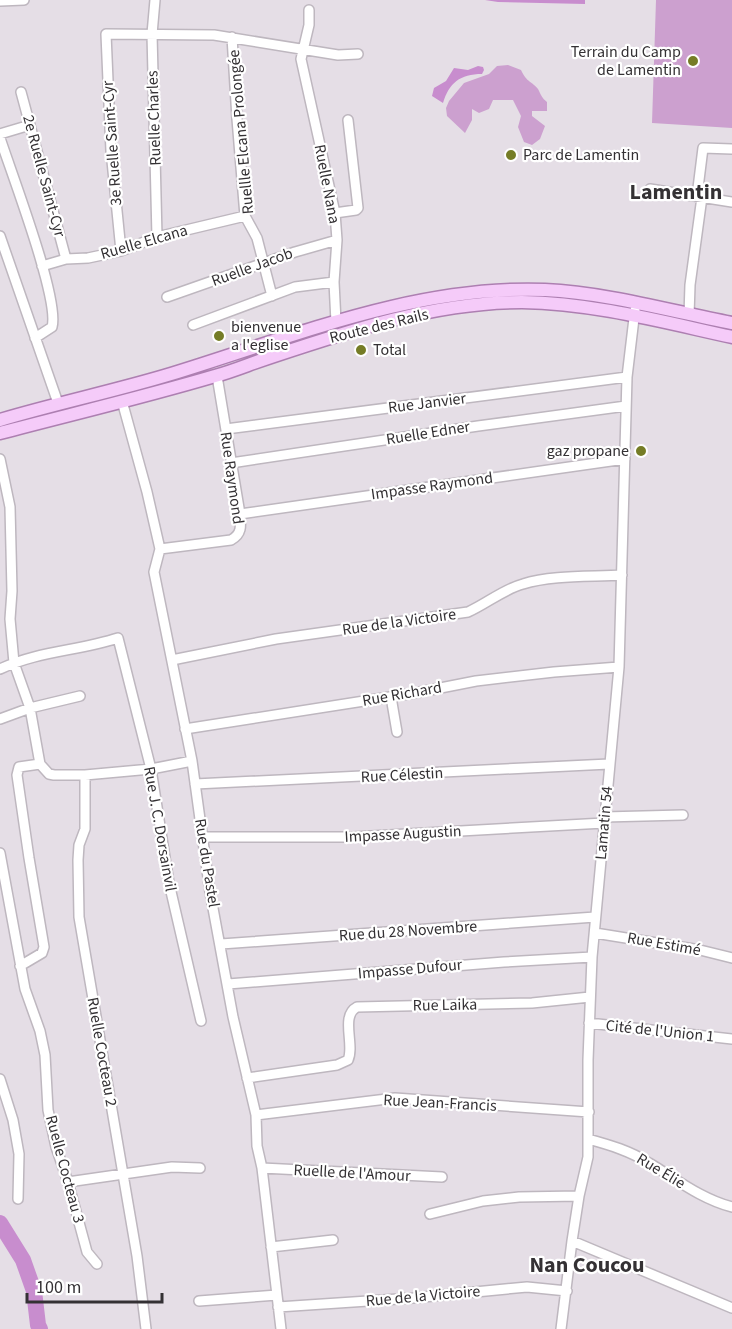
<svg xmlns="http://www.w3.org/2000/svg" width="732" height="1329" viewBox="0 0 732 1329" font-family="'Source Sans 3',sans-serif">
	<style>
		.green { fill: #cca0cf }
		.water { fill: #c88dce }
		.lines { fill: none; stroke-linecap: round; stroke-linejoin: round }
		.river { stroke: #c88dce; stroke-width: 16 }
		.minor-casing { stroke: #beb7bf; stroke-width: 12 }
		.major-casing { stroke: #ad7fb1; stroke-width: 15 }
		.minor { stroke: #fff; stroke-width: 9 }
		.major { stroke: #f5cbf9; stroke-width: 12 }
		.poi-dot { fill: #757c26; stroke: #fff; stroke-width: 2 }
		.labels { text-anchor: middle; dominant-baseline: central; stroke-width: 4.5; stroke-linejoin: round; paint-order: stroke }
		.poi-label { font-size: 16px; fill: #343134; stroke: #fff; text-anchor: start }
		.street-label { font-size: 16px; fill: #343134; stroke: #fff }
		.district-label { font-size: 22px; font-weight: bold; fill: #343134; stroke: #fff }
	</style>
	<rect width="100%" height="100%" fill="#e5dee6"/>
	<!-- green -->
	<path class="green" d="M656,0H732V128L652,123Z
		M508,65L521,70C527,83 533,82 538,89C541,95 542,98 547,102V111H532V116L545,126L540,139L532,145L524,142L518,127L521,116L513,100H493L489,109L479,113L472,109V120L465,133L447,116L446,108L449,101L464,83L489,74L497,66Z"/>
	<!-- water -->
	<path class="water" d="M485,0H585V4L498,2Z
		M478,66L483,67L484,70L482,74C460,74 449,83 443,103L432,96L434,88L446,81L454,68L468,70Z"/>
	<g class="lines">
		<!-- river -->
		<path class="river" d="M0,1223L23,1260L34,1291L38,1325L40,1329"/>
		<!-- minor casing -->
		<g class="minor-casing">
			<path id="minor" d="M155,0L152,34L157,237
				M0,1L24,0
				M309,10V25L301,59L335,213L337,240L334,282L336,322
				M232,37L237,119L245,216L257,238L272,296
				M21,92L66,259
				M0,134L30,125
				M0,138C11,172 60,300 52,327L35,338
				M650,189L732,202
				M697,196L703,148L732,149
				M335,213L356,210L358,208L348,120
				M0,236L58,403
				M121,251L111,151L106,34L214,35L338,55L358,54
				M42,266L66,259L88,258L121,251L157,237L245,216
				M167,297L295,252L337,240
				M689,315L690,285L702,197
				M193,325L295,287L334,282
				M122,401L147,492L160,549L154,572L192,761L210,892L233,1017L256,1115L257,1146L262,1168L281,1329
				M226,429L627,377
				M0,459L10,507L12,591L10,619L14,663L30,708L40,764
				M231,463L478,426L626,406
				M240,514L625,459
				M160,549L231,540C242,534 241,526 240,514L217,376
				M172,660L276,639L468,612C486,604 504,589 523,584C552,575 591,577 622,575
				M0,669C38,651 78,651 118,638L151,769L169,883L201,1021
				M391,697L397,732
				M0,719L30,708L80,696
				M185,729L415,693L476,681L554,672L619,667
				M85,775V829L79,845L78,860L79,917L137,1256L146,1329
				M195,784L609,764
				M604,817L683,815
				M203,837H353L604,823
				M0,853L25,989L40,1031L45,1055L48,1110L56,1147L68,1182L87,1252L97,1264
				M595,933L700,950L732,958
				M221,944L595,917
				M20,966L42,953L44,947L29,858L17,775L19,767L40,764L49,774L54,775H85L151,769L192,761
				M228,984L504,962L592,957
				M589,1023L732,1039
				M247,1078L337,1065L348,1060C355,1045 340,1016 357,1007L532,1003L590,997
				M0,1079L13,1120L19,1154L18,1199
				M256,1115L395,1098L589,1112
				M588,1139C610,1145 630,1151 649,1163C676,1179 701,1199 732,1207
				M262,1168L442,1177
				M68,1182L172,1167L200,1168
				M430,1214L483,1201L519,1197L579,1196
				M572,1241L732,1308
				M271,1247L333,1240
				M199,1301L277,1295
				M278,1307L413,1298L527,1287L567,1291
				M561,1329L572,1241L579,1196L588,1157V1060L592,957L619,667L627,377L635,310"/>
		</g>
		<!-- major casing -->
		<g class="major-casing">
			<path id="major" d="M0,420C57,403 115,391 171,374C292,337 415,285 545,290C608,293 670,311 732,323
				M0,433C72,414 144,397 215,376C234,371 252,363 271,357C352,330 436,302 522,302C593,303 663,322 732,337"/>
		</g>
		<!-- minor -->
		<use href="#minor" class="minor"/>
		<!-- major -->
		<use href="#major" class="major"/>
	</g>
	<!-- markers -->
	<g class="poi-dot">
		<circle cx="693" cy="61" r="6"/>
		<circle cx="511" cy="155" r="6"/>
		<circle cx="219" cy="336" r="6"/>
		<circle cx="361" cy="350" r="6"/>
		<circle cx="641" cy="451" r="6"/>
	</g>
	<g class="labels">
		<!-- poi labels -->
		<g class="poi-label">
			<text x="681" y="52" text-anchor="end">Terrain du Camp<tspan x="681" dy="18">de Lamentin</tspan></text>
			<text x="523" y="155">Parc de Lamentin</text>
			<text x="231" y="327">bienvenue<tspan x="231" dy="18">a l'eglise</tspan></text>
			<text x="373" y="350">Total</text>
			<text x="629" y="451" text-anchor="end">gaz propane</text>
		</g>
		<!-- street labels -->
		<g class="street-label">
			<text transform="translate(154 118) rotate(-92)">Ruelle Charles</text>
			<text transform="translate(241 132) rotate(-95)">Ruellle Elcana Prolongée</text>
			<text transform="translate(112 143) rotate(-94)">3e Ruelle Saint-Cyr</text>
			<text transform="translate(44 176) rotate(75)">2e Ruelle Saint-Cyr</text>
			<text transform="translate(327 184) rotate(79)">Ruelle Nana</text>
			<text transform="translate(144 242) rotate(-16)">Ruelle Elcana</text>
			<text transform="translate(252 267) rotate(-20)">Ruelle Jacob</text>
			<text transform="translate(379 326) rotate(-14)">Route des Rails</text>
			<text transform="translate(427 403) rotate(-7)">Rue Janvier</text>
			<text transform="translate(428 433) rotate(-9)">Ruelle Edner</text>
			<text transform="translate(232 478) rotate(82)">Rue Raymond</text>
			<text transform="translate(432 486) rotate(-8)">Impasse Raymond</text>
			<text transform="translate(399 622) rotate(-8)">Rue de la Victoire</text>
			<text transform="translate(402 694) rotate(-10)">Rue Richard</text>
			<text transform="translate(402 775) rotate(-3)">Rue Célestin</text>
			<text transform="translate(604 823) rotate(-85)">Lamatin 54</text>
			<text transform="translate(160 829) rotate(80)">Rue J. C. Dorsainvil</text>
			<text transform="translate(403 834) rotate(-3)">Impasse Augustin</text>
			<text transform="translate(207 863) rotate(81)">Rue du Pastel</text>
			<text transform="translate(408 931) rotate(-4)">Rue du 28 Novembre</text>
			<text transform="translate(664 944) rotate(10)">Rue Estimé</text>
			<text transform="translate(410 969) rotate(-5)">Impasse Dufour</text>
			<text transform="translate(445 1005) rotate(-1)">Rue Laika</text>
			<text transform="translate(660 1031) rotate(6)">Cité de l'Union 1</text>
			<text transform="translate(102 1052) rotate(80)">Ruelle Cocteau 2</text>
			<text transform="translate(440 1103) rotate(3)">Rue Jean-Francis</text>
			<text transform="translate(65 1169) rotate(75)">Ruelle Cocteau 3</text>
			<text transform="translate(661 1171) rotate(31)">Rue Élie</text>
			<text transform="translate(352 1173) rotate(3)">Ruelle de l'Amour</text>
			<text transform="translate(423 1296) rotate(-5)">Rue de la Victoire</text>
		</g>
		<!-- district labels -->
		<g class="district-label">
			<text x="676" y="192">Lamentin</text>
			<text x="587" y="1265">Nan Coucou</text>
		</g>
	</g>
	<!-- scale -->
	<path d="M27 1293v9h135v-9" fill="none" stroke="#343134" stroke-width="3"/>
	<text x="36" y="1293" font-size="18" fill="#343134" stroke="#ffffff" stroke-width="4.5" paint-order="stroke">100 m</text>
</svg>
